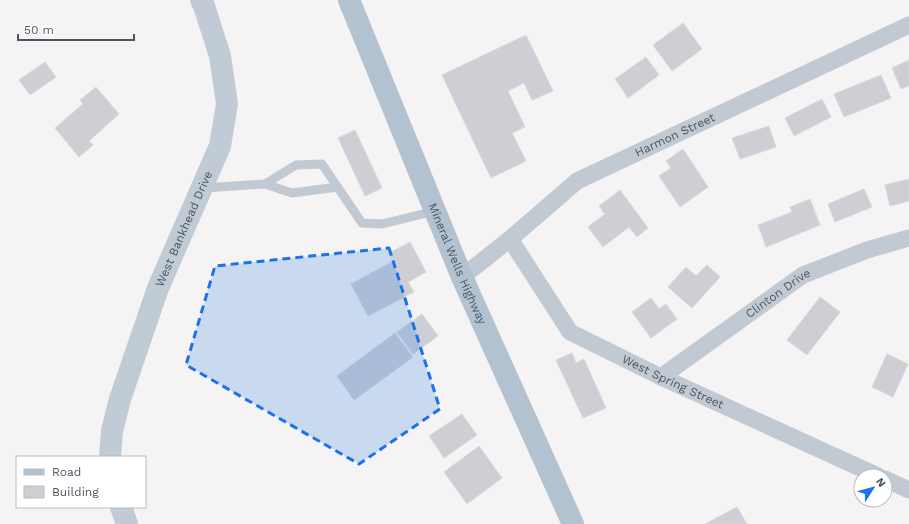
<svg xmlns="http://www.w3.org/2000/svg" width="909" height="524" viewBox="0 0 909 524" font-family="'Work Sans',sans-serif">
	<style>
		.building { fill: #cdcfd5; stroke: #d7d9de }
		.lines { fill: none; stroke-linecap: round; stroke-linejoin: round }
		.lane { stroke: #c1cad2; stroke-width: 9 }
		.street { stroke: #c1cad2; stroke-width: 17 }
		.secondary { stroke: #c1cbd6; stroke-width: 22 }
		.primary { stroke: #b3c2d1; stroke-width: 22 }
		.marked { fill: #1a73e8; fill-opacity: 0.2; stroke: #1a73e8; stroke-width: 3; stroke-dasharray: 8 5; stroke-linejoin: round }
		.labels { text-anchor: middle; dominant-baseline: central; stroke-width: 3; stroke-linejoin: round; paint-order: stroke }
		.street-label { font-size: 12px; fill: #4a5661; stroke: #fff }
	</style>
	<rect width="100%" height="100%" fill="#f5f3f3"/>
	<!-- building -->
	<path class="building" d="M683,23L702,49L672,71L653,45Z
		M526,35L553,91L532,100L524,83L508,91L525,127L512,133L526,161L491,178L442,75Z
		M646,57L659,75L628,98L615,79Z
		M909,60V86L901,89L892,68Z
		M45,62L56,77L30,95L19,80Z
		M881,75L891,98L844,117L834,94Z
		M96,87L119,114L89,141L93,145L79,157L55,128L83,104L80,100Z
		M822,99L831,117L794,136L785,118Z
		M769,126L776,147L740,159L732,138Z
		M355,130L382,188L365,196L338,138Z
		M683,149L708,187L680,207L659,176L671,168L666,161Z
		M909,179V201L890,206L885,185Z
		M864,189L872,207L835,222L828,204Z
		M620,190L648,228L637,237L629,227L603,247L588,227L605,214L599,206Z
		M810,199L820,225L766,247L758,225L792,212L790,207Z
		M410,242L426,272L408,282L414,292L368,316L351,284L394,261L389,253Z
		M707,265L720,277L692,308L668,287L686,267L696,276Z
		M820,297L840,312L807,355L787,340Z
		M651,298L659,309L666,304L677,319L651,338L632,312Z
		M422,314L438,336L413,354L397,332Z
		M395,333L413,357L354,400L337,376Z
		M572,353L576,363L584,359L606,408L583,418L556,360Z
		M887,354L908,364L893,397L872,387Z
		M462,414L477,435L444,458L429,436Z
		M479,446L502,478L467,504L444,472Z
		M737,507L747,524H705Z"/>
	<g class="lines">
		<!-- lane -->
		<path class="lane" d="M265,184L296,165L322,164L362,223L382,224L435,211
			M203,188L265,184L292,193L338,187"/>
		<!-- street -->
		<g class="street">
			<path id="s1" d="M510,239L570,332L661,377L878,476"/>
			<path id="s2" d="M462,277L510,239L577,181L909,25"/>
			<path id="s3" d="M661,377L803,275L867,250L909,238"/>
			<path d="M885,479L909,490"/>
		</g>
		<!-- secondary -->
		<g class="secondary">
			<path id="s4" d="M110,457L112,431L120,399L158,288L220,146L227,104L220,56L204,6L201,0"/>
			<path d="M121,507L127,524"/>
		</g>
		<!-- primary -->
		<path class="primary" id="s5" d="M349,0L462,277L573,524"/>
	</g>
	<!-- marked area -->
	<path class="marked" d="M389,248L440,409L359,464L186,365L215,266Z"/>
	<g class="labels">
		<!-- street labels -->
		<g class="street-label">
			<text stroke="none"><textPath href="#s2" startOffset="258">Harmon Street</textPath></text>
			<text stroke="none"><textPath href="#s4" startOffset="241">West Bankhead Drive</textPath></text>
			<text stroke="none"><textPath href="#s5" startOffset="285">Mineral Wells Highway</textPath></text>
			<text stroke="none"><textPath href="#s3" startOffset="144">Clinton Drive</textPath></text>
			<text stroke="none"><textPath href="#s1" startOffset="225">West Spring Street</textPath></text>
		</g>
	</g>
	<!-- legend -->
	<rect x="16" y="456" width="130" height="52" fill="#ffffff" stroke="#b7bbc0"/>
	<rect x="24" y="469" width="20" height="6" fill="#b3c2d1" stroke="#b7bbc0"/>
	<text x="52" y="476" font-size="12" fill="#4a5661">Road</text>
	<rect x="24" y="486" width="20" height="12" fill="#cdcfd5" stroke="#b7bbc0"/>
	<text x="52" y="496" font-size="12" fill="#4a5661">Building</text>
	<!-- north arrow -->
	<g transform="translate(873 488) rotate(54)"><circle r="19" fill="#ffffff" stroke="#b7bbc0"/>
	<path d="M0-3L7 15L0 10L-7 15Z" fill="#1a73e8"/>
	<text y="-6" font-size="11" font-weight="bold" text-anchor="middle" fill="#4a5661">N</text>
	</g>
	<!-- scale -->
	<path d="M18 34v6h116v-6" fill="none" stroke="#4a5661" stroke-width="2"/>
	<text x="24" y="34" font-size="12" fill="#4a5661" stroke="#ffffff" stroke-width="3" paint-order="stroke">50 m</text>
</svg>
